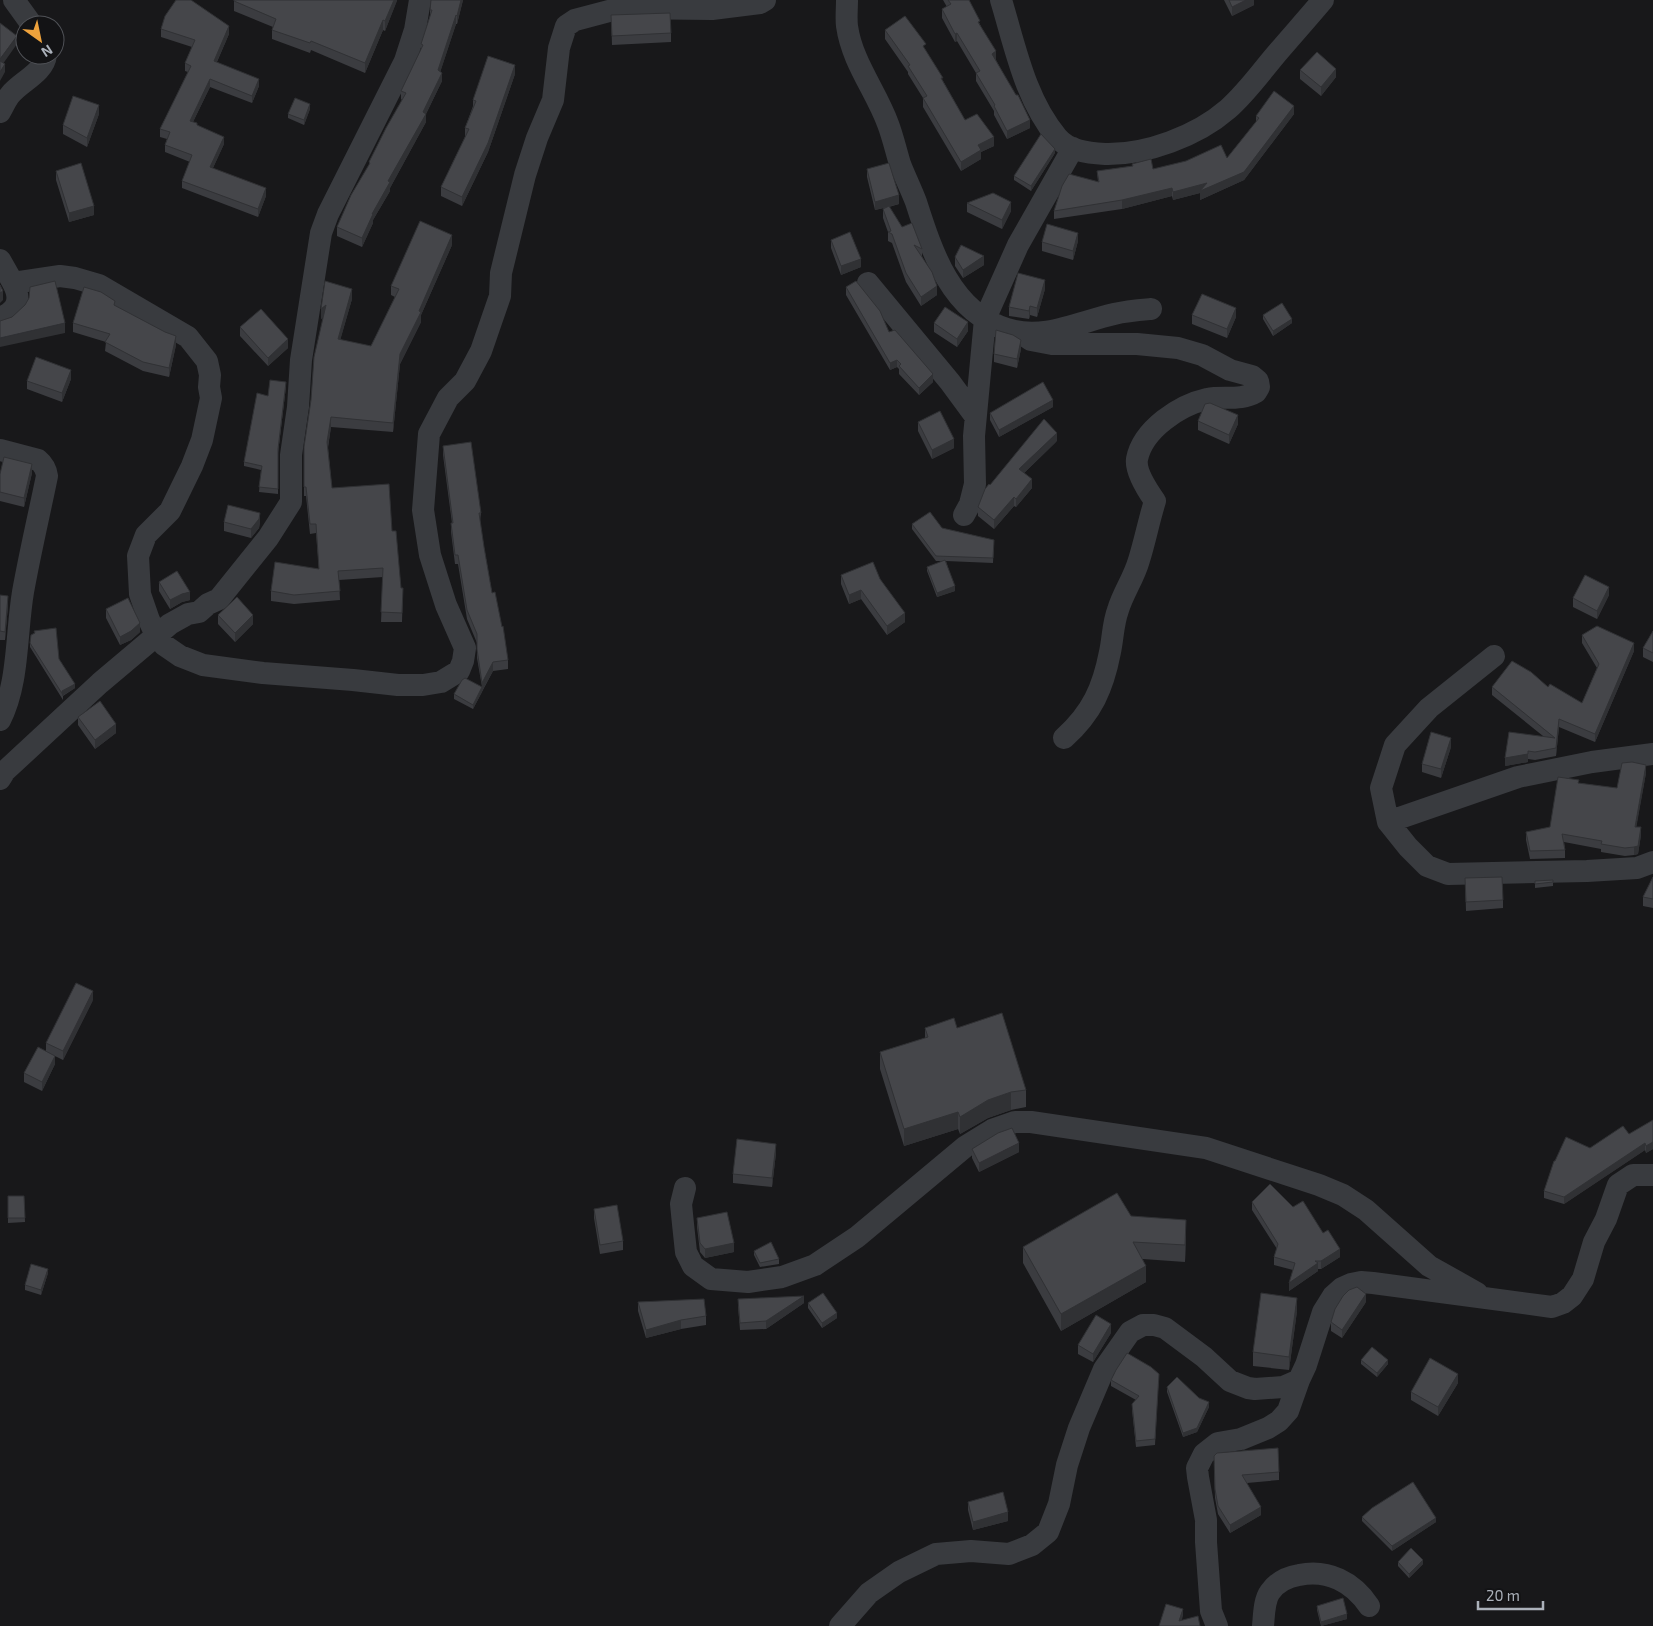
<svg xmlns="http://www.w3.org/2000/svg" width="1653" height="1626" viewBox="0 0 1653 1626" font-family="'Exo 2',sans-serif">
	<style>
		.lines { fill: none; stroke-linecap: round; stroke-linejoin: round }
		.street { stroke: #393b3f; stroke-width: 22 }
		.wall { fill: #3b3c40 }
		.shaded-wall { fill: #303134 }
		.building { fill: #45464a; stroke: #303134 }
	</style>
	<rect width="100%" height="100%" fill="#18181a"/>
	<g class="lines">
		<!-- street -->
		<path class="street" d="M14,0L32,25
			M847,0C847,9 846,18 847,26C852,62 876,91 888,124C893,137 896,151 900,164C905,177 911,189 916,202C932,252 951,312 1007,329C1043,341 1079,322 1114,314C1126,311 1139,310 1151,309
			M1001,0C1015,46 1025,99 1057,137C1068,151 1088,153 1105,154C1146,155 1197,136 1228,109C1245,94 1259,75 1273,58C1290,38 1307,19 1323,0
			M0,112C3,107 6,100 10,95C20,82 44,73 46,55
			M0,260L13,283L60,276L75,278L99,285L188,337L207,361L210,375L209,387L211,398L202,440L192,466L170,511L146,535L138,556L140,594L149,620L156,635L164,645L180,656L203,665L263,673L353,680L398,685H423L441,682L459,671L463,661L465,648L446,605L430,555L423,510L429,434L448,398L465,381L481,351L491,322L500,296L501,273L525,175L537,138L553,100L559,48L566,26L575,20L620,8L712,9L760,3L765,0
			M868,283L950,382L975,416
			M0,318C17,311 22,300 13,283
			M1019,332L1031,340L1052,344H1137L1178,348L1202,355L1230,370L1252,376L1258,381L1259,387L1256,392C1241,401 1224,396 1207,399C1180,405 1143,429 1137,459C1135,471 1148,491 1155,501C1149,520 1145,541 1139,560C1134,578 1123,593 1118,610C1113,623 1113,638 1110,652C1103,688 1092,713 1064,738
			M0,450L38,460C44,465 46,469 47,476C39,515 30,553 23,592C16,633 19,684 0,720
			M964,515L970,504L975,484L974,436L985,319L1018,245L1073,148
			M1494,656L1429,708L1395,745L1381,788L1388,822L1408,847L1427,866L1448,874L1587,871L1637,868L1653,862
			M0,779L5,771L100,683L170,624L188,614L199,612L208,604L219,599L268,538L291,502V455L298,407L301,360L321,233L328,214L405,61L415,30L420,0
			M1388,822L1518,777L1592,762L1653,754
			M685,1188L681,1204L683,1224L686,1252L693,1266L711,1279L748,1282L782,1277L815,1265L857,1237L966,1146L992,1130L1015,1122H1031L1206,1148L1319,1185L1343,1195L1366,1210L1429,1266L1477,1293
			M840,1626L869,1593L899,1572L936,1554L971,1551L1009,1554L1032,1545L1048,1532L1059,1504L1067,1465L1079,1428L1104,1369L1130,1332L1143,1325H1154L1165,1328L1204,1357L1230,1381L1248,1388L1255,1389L1283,1387L1299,1380L1306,1365L1323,1312L1333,1296L1342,1288L1351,1284L1361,1282L1373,1283L1552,1307L1563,1303L1572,1296L1583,1279L1594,1242L1606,1219L1618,1185L1633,1175H1653
			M1217,1626L1211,1611L1206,1542V1520L1198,1477L1197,1468L1204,1454L1218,1443L1241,1439L1268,1428L1279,1421L1288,1411L1299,1380
			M1263,1626C1264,1616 1264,1600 1270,1592C1277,1582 1287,1577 1299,1575C1328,1569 1353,1582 1369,1606"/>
	</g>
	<!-- wall -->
	<path class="wall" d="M397,0L385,31L383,30L365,73L311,50L310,53L272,39V30L273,27L234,11V1Z
		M463,0L457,24H456L440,72L442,81L426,114V122L390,188V191L373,220V223L362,247L337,236V227L369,165V162L402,100L401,99V91L421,50V44L430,16V10Z
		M943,0H969L996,60L1030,128L1007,139L994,115V111L976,81V73L957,41L955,42L942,18V9L947,7Z
		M1224,0H1254V5L1232,16Z
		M611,15L671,33V42L612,45Z
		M161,29L229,34L217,62L259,86L252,103L210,87L193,122L224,144L213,168L266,196L258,217L182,188V181L190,162L165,152V145L167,139L160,137V129L188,72L185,71V63L192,47L161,37Z
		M885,30L926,51L965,120L994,146L981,152V159L961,171L923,107V98L908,74V72L885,39Z
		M1300,70L1336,77L1321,96L1300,79Z
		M515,74L488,152L462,206L441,196V187L465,137V128L473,106V100Z
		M310,109L304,125L288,118V114Z
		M99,114L87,147L63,134V125Z
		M1294,114L1244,180L1200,200V193L1173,200L1172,196L1122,209L1054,219V211L1098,182L1097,171L1132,166V164L1153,169L1227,158L1256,122V116Z
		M1055,153L1031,191L1014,180V176Z
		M867,169L899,204L889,207L902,227L922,249V256L937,295L921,306L906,282L892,243L888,241V232L883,218V209L884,208L875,210L867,177Z
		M56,171L94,215L69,222L56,180Z
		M967,203L1011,211L1002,229L967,212Z
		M831,240L861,267L841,275L831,248Z
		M1078,241L1073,260L1042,251V242Z
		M452,245L421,315V322L400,364L393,432L331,427L328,448L332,488L392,531L401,588H403L402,622H381L383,577L339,580L340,600L294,604L271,601V591L319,569L316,533L310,534L306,496H304V447L323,317L321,319V309L352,299L340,340L371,346L395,297L391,295V286Z
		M955,257L984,265L963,278L955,266Z
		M846,287L889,332L933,382L919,395L899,374V369L897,367L890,370L846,295Z
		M1045,289L1037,317L1030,315L1029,319L1009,316V307Z
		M115,306L176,345L169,377L143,371L105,351L106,342L73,332V323Z
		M1192,315L1236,317L1227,338L1192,324Z
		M1263,315L1292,323L1273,336L1263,319Z
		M934,323L968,331L957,347L934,332Z
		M240,327L288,348L268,366L240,336Z
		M1021,349L1017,368L994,362V354Z
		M71,379L62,402L27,389V381Z
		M286,386L278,453V494L259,492L261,470L244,466V462L268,396Z
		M1053,407L999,437L990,420V413Z
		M1198,421L1238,424L1229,444L1198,430Z
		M918,422L954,448L932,459L918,431Z
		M1057,441L1024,473L1032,488L1016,507L1014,506L994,529L978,516V507L990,485Z
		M443,446L481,513L480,521L484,547L492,593L508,660V669L493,671L473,709L454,699V694L482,687L477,658V643L467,619L458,564H455L451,532V523H452L443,455Z
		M32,473L24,507L0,501V474Z
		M224,522H260L259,528L251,538L224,531Z
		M912,524L942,528L994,540L993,563L946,561L955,591L937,597L927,571V567L944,561H936L912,529Z
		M841,575L880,579L905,622L887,635L861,599L849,604L841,584Z
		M159,582L190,600L182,602L170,609L159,591Z
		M0,595L8,605L5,640H0Z
		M1609,595L1597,619L1573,607V598Z
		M106,609L140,632L131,640L120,645L106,618Z
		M218,615L253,624L235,642L218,624Z
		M1653,631V662L1643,657V648Z
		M1582,635L1634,651L1595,742L1559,727L1556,756L1535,760L1528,759V762L1505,766L1543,736L1492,695V687H1548L1582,703L1597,668L1582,643Z
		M30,643L59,659L75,688L63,696V700L30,647Z
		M78,717L116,733L95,749L78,725Z
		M1451,747L1441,778L1422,772V764Z
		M1646,773L1636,827L1641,835L1638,854L1634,855L1625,856L1601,852V849L1564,842L1565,850V858L1530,859L1526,840V832L1550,827L1579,783L1617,788Z
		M1653,877V908L1643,906V897Z
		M1465,878L1503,900V908L1466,911Z
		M1553,880V886L1535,888V881Z
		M93,1000L63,1060L55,1056V1064L42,1091L24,1082V1073L46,1051V1043Z
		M925,1028H957L1026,1090V1107L1011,1110L988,1118L960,1134L958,1129L904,1146L880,1069V1052L925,1038Z
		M1653,1120V1149L1646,1153L1645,1150L1564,1204L1544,1198V1191L1590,1148L1629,1134Z
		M972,1149L1019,1152L979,1172L972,1158Z
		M776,1153L772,1187L733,1183V1174Z
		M8,1196H24L25,1222L8,1223Z
		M1252,1202L1293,1207L1323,1233L1340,1257L1321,1269H1318V1271L1289,1291L1293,1270L1274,1265V1257L1277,1249L1252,1210Z
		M594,1209L623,1241V1250L600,1254L594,1218Z
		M1131,1216L1186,1236L1185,1262L1143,1259L1146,1282L1061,1331L1023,1263V1247Z
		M697,1218L734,1252L705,1258L700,1252L697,1227Z
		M754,1251L779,1259V1264L760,1267L754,1255Z
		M48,1273L41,1295L25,1290V1285Z
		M638,1302L706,1316V1325L681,1329L646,1338L638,1311Z
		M1366,1302L1342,1338L1331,1331V1322Z
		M804,1303L766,1329L740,1330L738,1306Z
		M808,1303L837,1318L822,1328L808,1308Z
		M1297,1311L1289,1370L1253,1366V1352Z
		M1111,1333L1093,1362L1078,1354V1345Z
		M1361,1360L1388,1364L1377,1377L1361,1364Z
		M1159,1374L1155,1445L1136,1447L1132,1410V1404L1136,1400L1111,1386V1380Z
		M1458,1383L1438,1416L1411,1400V1392Z
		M1167,1387L1199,1398L1209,1407L1197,1432L1183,1437L1167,1392Z
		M1214,1464L1279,1472V1480L1247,1483L1261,1515L1230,1533L1218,1514L1215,1498Z
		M968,1502L1008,1521L973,1530L968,1510Z
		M1362,1517L1436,1522L1392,1551L1362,1521Z
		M1398,1562L1423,1564L1409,1578L1398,1566Z
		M1317,1606L1347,1619L1321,1626L1317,1610Z"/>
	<!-- shaded-wall -->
	<path class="shaded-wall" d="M394,0H397V1L385,31V21Z
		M461,0H463L457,24V16Z
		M1246,0H1254V5L1232,16V7Z
		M456,15V24L438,79V70Z
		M383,20V30L365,73V63Z
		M229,26V34L214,68V61Z
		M957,33V41L955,42V34Z
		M17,36V44L0,68V59Z
		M996,51V60L992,62V54Z
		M5,64V72L0,81V72Z
		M515,65V74L488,152L462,206V197Z
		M1336,69V77L1321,96V87Z
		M442,73V81L426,114V122L390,188V191L373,220V223L362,247V238L372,214Z
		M210,79V87L190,128V121Z
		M259,79V86L252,103V96Z
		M310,104V109L304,125V120Z
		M99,105V114L87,147V138Z
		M1294,106V114L1244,180L1200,200V193L1173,200V192L1207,183Z
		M1030,120V128L1007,139V131Z
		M224,137V144L210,174V167Z
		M994,137V146L981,152V159L961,171V162L978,145Z
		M1055,149V153L1031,191V186Z
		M266,188V196L258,217V209Z
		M1172,188V196L1122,209V200Z
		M899,195V204L875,210V202Z
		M1011,202V211L1002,229V220Z
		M94,206V215L69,222V213Z
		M1078,233V241L1073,260V251Z
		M452,235V245L421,315V322L400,364L393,432V423L400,354Z
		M984,256V265L963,278V270Z
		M861,259V267L841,275V266Z
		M1045,280V289L1037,317V308Z
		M937,286V295L921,306V297Z
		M352,289V299L338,348V339Z
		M3,291V300L0,303V293Z
		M326,305V314L321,319V309Z
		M1030,306V315L1029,319V311Z
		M1236,308V317L1227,338V329Z
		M1292,319V323L1273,336V331Z
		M968,322V331L957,347V339Z
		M65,323V333L0,347V338Z
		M176,336V345L169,377V368Z
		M288,339V348L268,366V358Z
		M1021,340V349L1017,368V359Z
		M897,360V367L890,370V363Z
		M71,370V379L62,402V393Z
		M933,374V382L919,395V388Z
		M286,382V386L278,453V449Z
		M1053,400V407L999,437V430Z
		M1238,415V424L1229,444V435Z
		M331,417V427L327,452V442Z
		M1057,433V441L1019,478V469Z
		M954,439V448L932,459V450Z
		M32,464V473L24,507V498Z
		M1032,479V488L1016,507V499Z
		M1014,497V506L994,529V520Z
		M260,513V522L259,528L251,538V529Z
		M955,586V591L937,597V593Z
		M1609,587V595L1597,619V611Z
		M861,590V599L849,604V595Z
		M190,592V600L182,602L170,609V600L182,594Z
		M8,596V605L5,640V632Z
		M905,613V622L887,635V626Z
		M253,615V624L235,642V633Z
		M140,623V632L131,640L120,645V637Z
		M1634,643V651L1595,742V734Z
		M493,662V671L482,691V683Z
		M75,684V688L62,696V691Z
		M482,687V692L473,709V705Z
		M1559,719V727L1556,756V748Z
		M116,724V733L95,749V740Z
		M1451,738V747L1441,778V769Z
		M1528,751V762L1505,766V758Z
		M1646,765V773L1635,835V827Z
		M1641,827V835L1638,854L1634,855V847Z
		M93,991V1000L63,1060V1051Z
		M55,1056V1064L42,1091V1082Z
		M1011,1092V1110L988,1118L960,1134V1117L988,1100Z
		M958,1112V1129L904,1146V1129Z
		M1653,1142V1149L1646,1153V1146Z
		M1019,1143V1152L979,1172V1163Z
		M1645,1143V1150L1564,1204V1197Z
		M776,1144V1153L772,1187V1178Z
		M1186,1220V1236L1185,1262V1245Z
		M734,1243V1252L705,1258V1249Z
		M1340,1249V1257L1321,1269V1261Z
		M1318,1263V1271L1289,1291V1283Z
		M1146,1266V1282L1061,1331V1314Z
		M48,1269V1273L41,1295V1290Z
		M1366,1294V1302L1342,1338V1330Z
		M804,1296V1303L766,1329V1321Z
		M1297,1298V1311L1289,1370V1357Z
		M837,1313V1318L822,1328V1323Z
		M681,1320V1329L646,1338V1330Z
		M1111,1324V1333L1093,1362V1354Z
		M1388,1360V1364L1377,1377V1373Z
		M1458,1374V1383L1438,1416V1407Z
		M1209,1402V1407L1197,1432L1183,1437V1433Z
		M1261,1507V1515L1230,1533V1525Z
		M1008,1512V1521L973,1530V1522Z
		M1436,1518V1522L1392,1551V1546Z
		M1423,1560V1564L1409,1578V1574Z
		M1183,1609V1616L1180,1626L1179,1621Z
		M1347,1614V1619L1321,1626V1622Z"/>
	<!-- building -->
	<path class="building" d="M176,0H191L229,26L214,61L259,79L252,96L210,79L190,121L197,123V125L224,137L210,167L266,188L258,209L182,181L192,155L165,145L170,132L160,129L191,66L185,63L195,40L161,29L165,16Z
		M234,0H394L385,21L383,20L365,63L311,41L310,43L272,30L276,19L234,1Z
		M431,0H461L457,16L456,15L438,70L442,73L423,112L426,114L388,181L390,182L372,214H373L362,238L337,227L351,195L370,163L369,162L386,128L406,93L401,91L423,45L421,44L432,10H430Z
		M948,0H969L980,21L978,22L996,51L992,54L1016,95H1018L1030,120L1007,131L994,106L995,105L976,73L980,71L957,33L955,34L942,9L951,4Z
		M1229,0H1246L1232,7Z
		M670,13L671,33L612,36L611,15Z
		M905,16L926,44L923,46L943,78H941L965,120L977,114L994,137L978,145L981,150L961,162L923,98L927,96L908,66L910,65L885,30Z
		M0,23L17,36L0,59Z
		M1317,52L1336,69L1321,87L1300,70Z
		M488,56L515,65L488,143L462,197L441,187L469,129L465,128L476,101L473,100Z
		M0,61L5,64L0,72Z
		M1274,91L1294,106L1244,172L1200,191L1207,183L1173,192L1172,188L1122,200L1054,211L1062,186L1069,174L1099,182L1097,171L1133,166L1132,164L1151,159L1153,169L1186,161L1221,145L1227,158L1259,118L1256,116Z
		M73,96L99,105L87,138L63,125Z
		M295,98L310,104L304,120L288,114Z
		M1041,134L1055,149L1031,186L1014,176Z
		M81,163L94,206L69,213L56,171Z
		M889,163L899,195L875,202L867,169Z
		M993,193L1011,202L1002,220L967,203Z
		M889,206L902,227L912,223L922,249L914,245L932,272L937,286L921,297L906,273L892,234L888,232L891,231L883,209Z
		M420,221L452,235L419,311L421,312L400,354L393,423L331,417L327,442L332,488L389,484L392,531H396L401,588H403L402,613L381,612L383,568L338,571L340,591L294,595L271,591L275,562L319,569L316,524H310L306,487H304V447L311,400L314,357L326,305L321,309L325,281L352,289L338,339L371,346L399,289L391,286Z
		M1047,224L1078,233L1073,251L1042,242Z
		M850,232L861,259L841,266L831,240Z
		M961,245L984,256L963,270L955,257Z
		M1018,273L1045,280L1037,308L1030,306L1029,311L1009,307Z
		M55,281L65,323L0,338V321L12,317L25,305L29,298L30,287Z
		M856,281L880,311L889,332L895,330L933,374L919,388L899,366L901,364L897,360L890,363L846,287Z
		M0,285L3,291L0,293Z
		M84,287L101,292L115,301L114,305L165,332L176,336L169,368L143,362L105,342L110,334L73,323Z
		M1202,294L1236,308L1227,329L1192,315Z
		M1282,303L1292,319L1273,331L1263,315Z
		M945,307L968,322L957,339L934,323Z
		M261,309L288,339L268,358L240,327Z
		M996,330L1013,335L1021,340L1017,359L994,354Z
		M36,357L71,370L62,393L27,381Z
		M270,380L286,382L278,449V489L259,487L262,466L244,462L257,393L268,396Z
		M1043,382L1053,400L999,430L990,413Z
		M1210,403L1238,415L1229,435L1198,421L1205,404Z
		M940,411L954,439L932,450L918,422Z
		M1044,419L1057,433L1019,469L1032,479L1016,499L1014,497L994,520L978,507L985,489L989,484L990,485Z
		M471,442L481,513H479L484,547L492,593L495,592L502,627L503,626L508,660L493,662L482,683L477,649V634L467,610L458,555H455L451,523H453L443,446Z
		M4,457L32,464L24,498L0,492V474Z
		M228,505L260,513L259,519L251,529L224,522Z
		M930,512L942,528L994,540L993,558L936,556L912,524Z
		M945,560L955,586L937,593L927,567Z
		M873,562L880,579L905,613L887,626L861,590L849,595L841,575Z
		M177,571L190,592L182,594L170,600L159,582Z
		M1585,575L1609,587L1597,611L1573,598Z
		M0,595L8,596L5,632L0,631Z
		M237,597L253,615L235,633L218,615Z
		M128,598L140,623L131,631L120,637L106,609Z
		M1597,626L1634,643L1595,734L1559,719L1556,748L1535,752L1528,751V754L1505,758L1509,732L1555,738L1492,687L1512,661L1531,672L1548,687L1550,684L1582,703L1599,664L1582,635Z
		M56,628L59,659L75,684L62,691L63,695L30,643L31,635L35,633L34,631Z
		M1653,631V653L1643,648Z
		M465,678L482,687L473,705L454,694L462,680Z
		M100,701L116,724L95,740L78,717Z
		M1431,732L1451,738L1441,769L1422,764Z
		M1632,762L1646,765L1635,827H1641L1638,846L1634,847L1625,848L1601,844L1602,841L1562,834L1565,850L1530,851L1526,832L1550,827L1558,777L1579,780L1578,783L1617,788L1622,763Z
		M1502,877L1503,900L1466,902L1465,878Z
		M1653,877V899L1643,897Z
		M1553,880V882L1535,884V881Z
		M76,983L93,991L63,1051L46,1043Z
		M1002,1013L1026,1090L1011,1092L988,1100L960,1117L958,1112L904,1129L880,1052L928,1037L925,1028L954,1018L957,1028Z
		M38,1047L55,1056L42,1082L24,1073Z
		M1653,1120V1142L1646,1146L1645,1143L1564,1197L1544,1191L1554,1161H1555L1566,1137L1590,1148L1623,1126L1629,1134Z
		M1012,1128L1019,1143L979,1163L972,1149L998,1133Z
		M737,1139L776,1144L772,1178L733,1174Z
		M1270,1184L1293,1207L1303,1201L1323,1233L1328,1230L1340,1249L1321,1261H1315L1318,1263L1289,1283L1295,1263L1274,1257L1278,1244L1252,1202Z
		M1117,1193L1131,1216L1186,1220L1185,1245L1133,1242L1146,1266L1061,1314L1023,1247Z
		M8,1196H24L25,1218H8Z
		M617,1205L623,1241L600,1245L594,1209Z
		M727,1212L734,1243L705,1249L700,1243L697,1218Z
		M771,1242L779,1259L760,1263L754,1251Z
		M31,1264L48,1269L41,1290L25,1285Z
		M1357,1287L1366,1294L1342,1330L1331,1322L1335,1309L1343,1296L1349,1290Z
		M823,1293L837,1313L822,1323L808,1303Z
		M1261,1293L1297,1298L1289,1357L1253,1352Z
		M804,1296L766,1321L740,1323L738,1299Z
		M704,1299L706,1316L681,1320L646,1330L638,1302Z
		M1096,1315L1111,1324L1093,1354L1078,1345Z
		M1372,1347L1388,1360L1377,1373L1361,1360Z
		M1127,1353L1151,1367L1159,1374L1155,1439L1136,1441L1132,1404L1139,1396L1111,1380L1116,1370Z
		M1430,1358L1458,1374L1438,1407L1411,1392Z
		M1177,1377L1199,1398L1209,1402L1197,1428L1183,1433L1167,1387Z
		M1278,1448L1279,1472L1242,1475L1261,1507L1230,1525L1218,1506L1215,1489L1214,1456L1217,1453Z
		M1413,1482L1436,1518L1392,1546L1362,1517L1372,1508Z
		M1003,1492L1008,1512L973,1522L968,1502Z
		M1411,1548L1423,1560L1409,1574L1398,1562Z
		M1343,1598L1347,1614L1321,1622L1317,1606Z
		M1166,1604L1183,1609L1179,1621L1198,1616L1200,1626H1159Z"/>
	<!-- north arrow -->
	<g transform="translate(40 40) rotate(147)"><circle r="24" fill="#131315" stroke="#505257"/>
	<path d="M0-4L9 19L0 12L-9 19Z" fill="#eea23c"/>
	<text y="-8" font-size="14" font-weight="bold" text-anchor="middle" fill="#abb1ba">N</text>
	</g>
	<!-- scale -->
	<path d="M1478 1601v8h65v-8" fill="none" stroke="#abb1ba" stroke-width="2.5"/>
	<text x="1486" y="1601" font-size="15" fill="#abb1ba" stroke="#131315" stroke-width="4" paint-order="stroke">20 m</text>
</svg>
